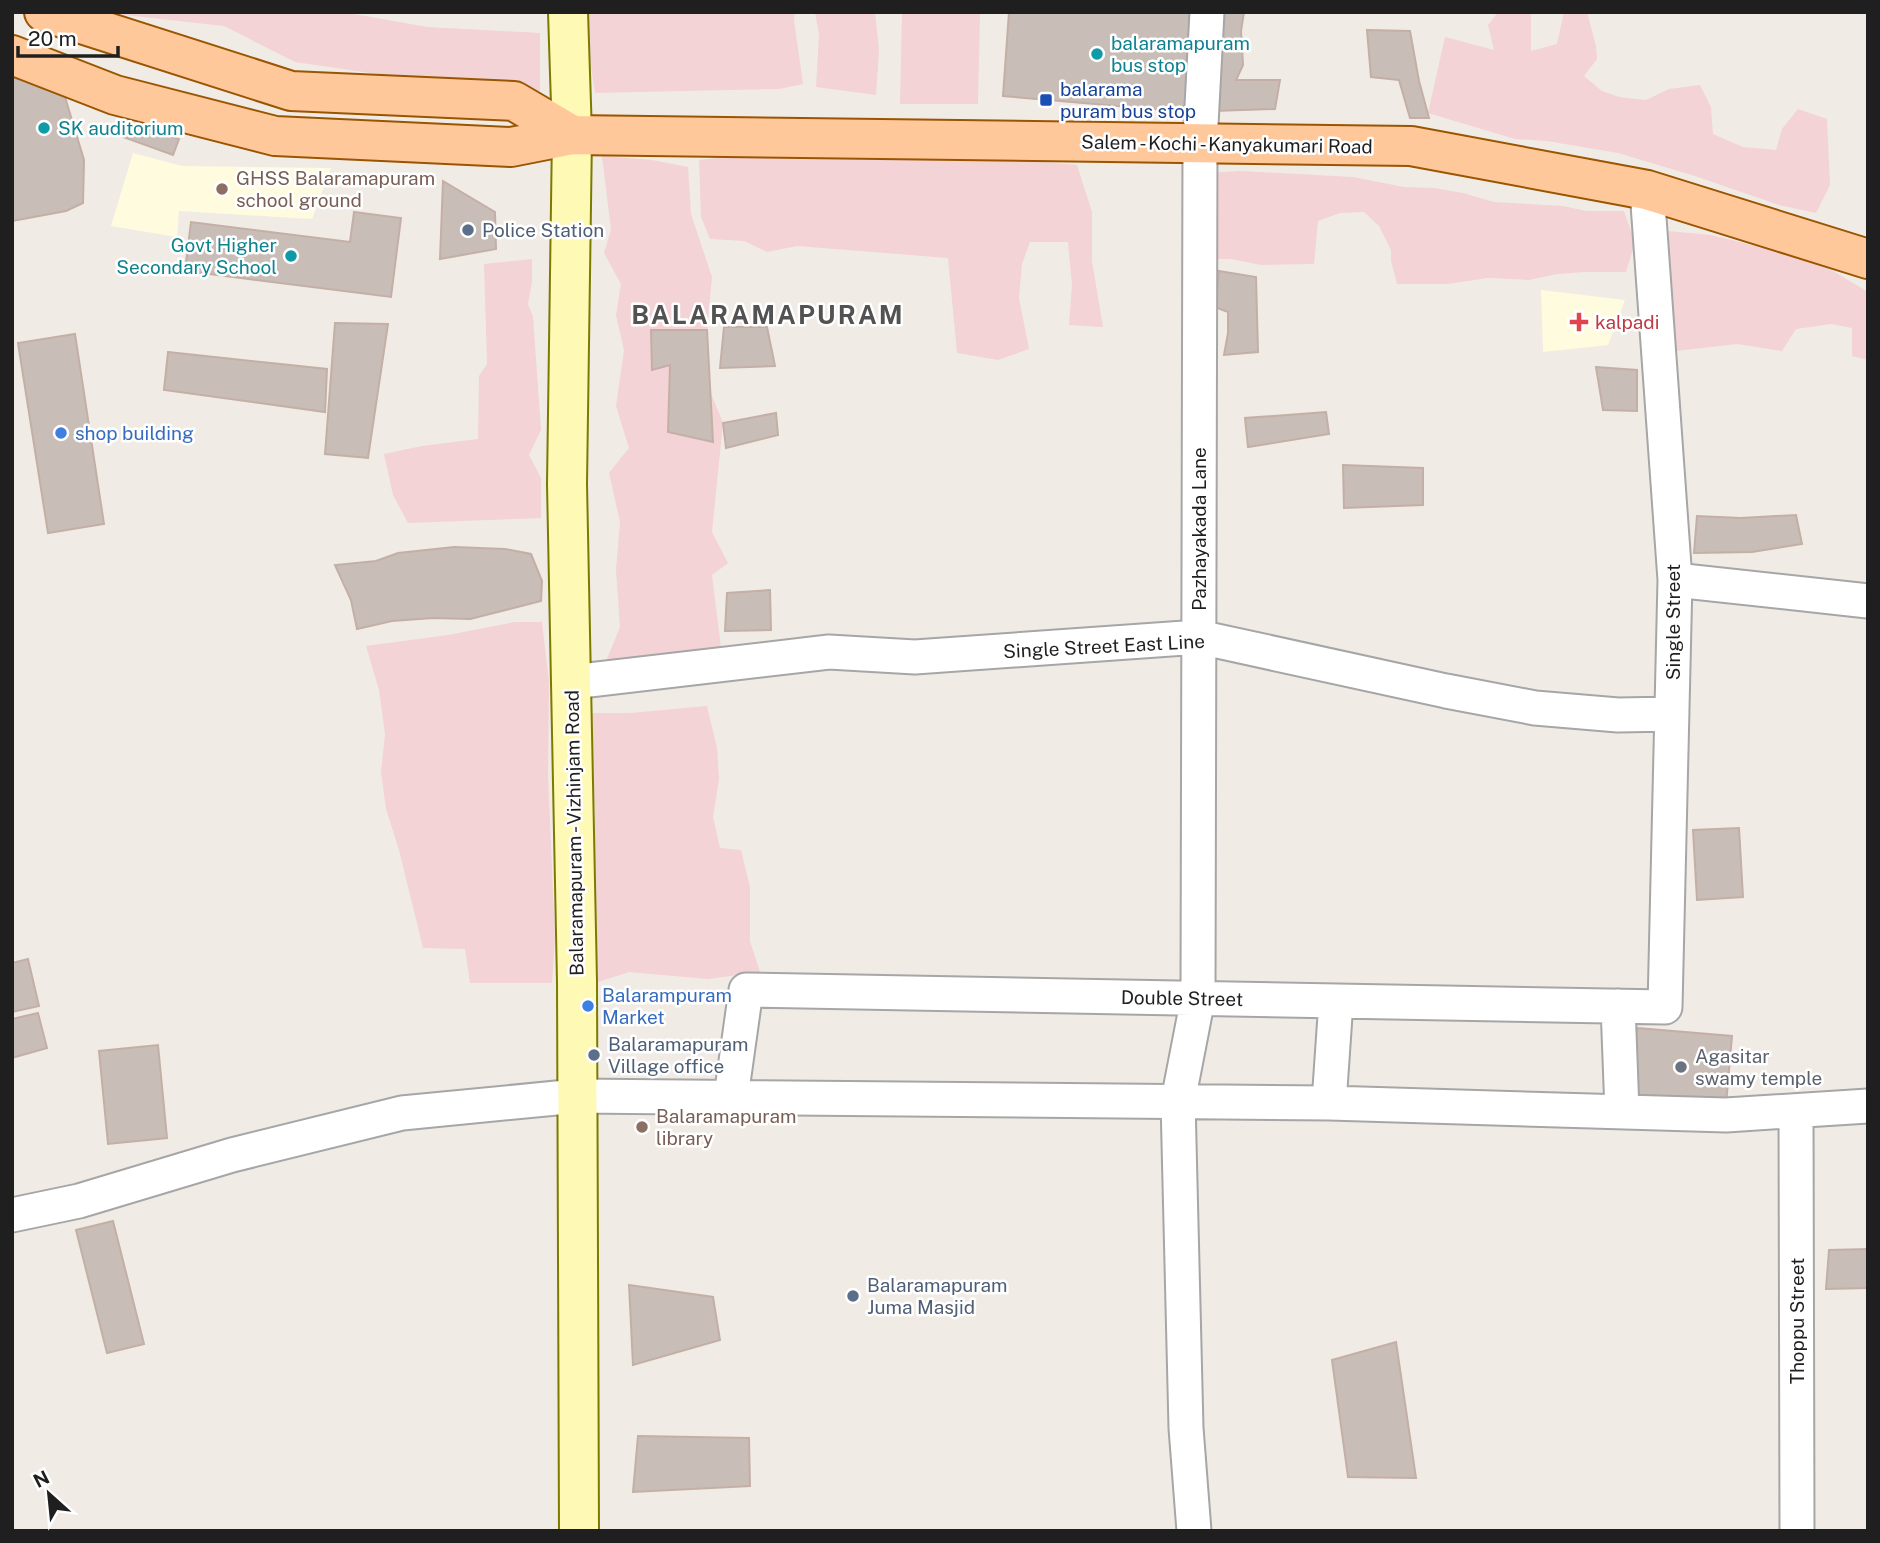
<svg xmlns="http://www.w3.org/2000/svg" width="1880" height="1543" viewBox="0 0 1880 1543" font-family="'Public Sans',sans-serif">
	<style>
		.commercial { fill: #f3d3d5 }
		.education { fill: #fffbdf }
		.building { fill: #c9bdb7; stroke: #c4afa6; stroke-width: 2 }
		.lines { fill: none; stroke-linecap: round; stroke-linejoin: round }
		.minor-casing { stroke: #a6a6a6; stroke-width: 37 }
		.secondary-casing { stroke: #7c7b00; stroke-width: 42 }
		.primary-casing { stroke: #9a5500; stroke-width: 42 }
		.minor { stroke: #fff; stroke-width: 33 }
		.secondary { stroke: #fef9b5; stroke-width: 38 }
		.primary { stroke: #ffc89b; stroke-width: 38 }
		.culture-dot { fill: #0f9aa8; stroke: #fff; stroke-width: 2.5 }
		.transit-dot { fill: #1a4fb4; stroke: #fff; stroke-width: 2.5 }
		.education-dot { fill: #8d6e63; stroke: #fff; stroke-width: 2.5 }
		.service-dot { fill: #5c6f8a; stroke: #fff; stroke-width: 2.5 }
		.health-dot { fill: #e0444e; stroke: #fff; stroke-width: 2.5 }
		.shop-dot { fill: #3f7fe0; stroke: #fff; stroke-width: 2.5 }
		.worship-dot { fill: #6b7280; stroke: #fff; stroke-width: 2.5 }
		.labels { text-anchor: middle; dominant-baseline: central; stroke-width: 5; stroke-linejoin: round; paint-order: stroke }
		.culture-label { font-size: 19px; fill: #0d838f; stroke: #fff; text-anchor: start }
		.transit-label { font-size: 19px; fill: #164399; stroke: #fff; text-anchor: start }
		.street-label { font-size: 19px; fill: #1f1f1f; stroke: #fff }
		.education-label { font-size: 19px; fill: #785e54; stroke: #fff; text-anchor: start }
		.service-label { font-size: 19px; fill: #4e5e75; stroke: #fff; text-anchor: start }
		.health-label { font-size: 19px; fill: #be3a42; stroke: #fff; text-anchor: start }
		.shop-label { font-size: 19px; fill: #366cbe; stroke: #fff; text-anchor: start }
		.worship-label { font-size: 19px; fill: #5b616d; stroke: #fff; text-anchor: start }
		.district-label { font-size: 26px; font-weight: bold; letter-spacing: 2px; fill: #525252; stroke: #fff }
	</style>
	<rect width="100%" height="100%" fill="#f1ebe5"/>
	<!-- commercial -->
	<path class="commercial" d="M97,12H343L427,27L540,33V91L384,75L295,62L224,26Z
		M579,12H795L794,20L803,84L779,89L595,93L587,40Z
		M815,12H875L879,50L876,95L816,87L819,35Z
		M902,12H980L978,104H900Z
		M1498,12H1531V51L1557,44L1564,12H1587L1596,46L1597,59L1584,76L1602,91L1619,97L1646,100L1669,89L1700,85L1711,107L1713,134L1743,147L1776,150L1782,129L1798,109L1827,119L1830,185L1816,213L1779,205L1695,176L1618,153L1547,141L1515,139L1428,113L1445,37L1494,50L1488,25Z
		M742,155L1006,159L1077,165L1092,212V261L1103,327L1069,325L1072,285L1068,242H1030L1022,264L1019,298L1029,349L998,360L957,353L948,258L797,246L767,252L744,241L710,239L701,217L699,160Z
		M602,156L652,160L688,167L691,214L712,277L707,330L710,391L723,423L712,532L728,563L712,575L721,648L604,666L620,627L616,570L620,522L609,473L629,448L616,406L624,350L616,315L621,284L604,253L611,230Z
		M1241,171L1353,177L1404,187L1434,188L1463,193L1494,202L1563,206L1586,211H1624L1635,243L1626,272H1585L1557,274L1529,280L1488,278L1448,284H1397L1391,261V250L1379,226L1364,212L1340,213L1318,221L1314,264L1261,265L1231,259H1208L1207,173Z
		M1668,231L1711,235L1800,257L1833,271L1868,292V360L1852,356V328L1831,324L1796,329L1782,351L1737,344L1676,351L1669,324Z
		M532,259V282L528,304L533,317L541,430L529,455L541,478V518L408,523L393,495L384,454L422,446L478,439L479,376L487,364L484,264Z
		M515,622H542L549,682L548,776L555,939L552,983H470L465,949L423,948L399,850L386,809L381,772L385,734L379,690L366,646L448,635Z
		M707,706L717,748L719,779L713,817L720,848L741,850L750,887V941L760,972L708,979L629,972L595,983L592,909L595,810L589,743L590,713H630Z"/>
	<!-- education -->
	<path class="education" d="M133,153L182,166L331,168L312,219L179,211L177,237L111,226Z
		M1541,290L1625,300L1608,345L1543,352Z"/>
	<!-- building -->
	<path class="building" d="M1009,12H1190L1187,112L1003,96Z
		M1218,12H1244L1241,31L1243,65L1236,80H1280L1275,109L1214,111Z
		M1367,30L1410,31L1419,81L1429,118H1410L1399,80L1371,77Z
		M12,66L48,82L65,97L84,160L83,203L66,211L12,221Z
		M128,122L179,139L173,155L123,137Z
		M443,181L495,212L496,249L440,259Z
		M354,212L401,218L391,297L185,271L191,222L350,242Z
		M1219,271L1256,277L1258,352L1224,355L1228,333V312L1215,307Z
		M335,323L388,324L368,458L325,454Z
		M724,327H767L775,366L720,368Z
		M651,330H707L713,442L668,432L670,365L652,370Z
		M75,334L104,524L48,533L18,343Z
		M168,352L327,369L325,412L164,390Z
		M1596,367L1637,370V411L1603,410Z
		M1326,412L1329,434L1248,447L1245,418Z
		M776,413L778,435L726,448L723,423Z
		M1343,465L1423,468V505L1344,508Z
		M1796,515L1802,544L1752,552L1694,553L1697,516L1741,518Z
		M454,547L505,549L531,554L542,581L541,601L470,619L433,618L392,621L357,629L351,600L335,565L376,561L398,553Z
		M770,590L771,630L725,631L727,593Z
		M1739,828L1743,897L1697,900L1693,830Z
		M28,959L39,1006L12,1012V963Z
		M38,1013L47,1048L12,1058V1019Z
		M1637,1028L1732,1036L1726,1105L1631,1098Z
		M158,1045L167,1138L108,1144L99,1051Z
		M113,1221L144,1344L107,1353L76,1230Z
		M1868,1249V1288L1826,1289L1829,1250Z
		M629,1285L713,1297L720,1340L633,1365Z
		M1396,1342L1416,1478L1348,1477L1332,1360Z
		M638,1436L749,1438L750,1486L633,1492Z"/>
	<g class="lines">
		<!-- minor casing -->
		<g class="minor-casing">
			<path id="minor" d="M1675,580L1868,601
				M572,682L829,652L915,657L1199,637L1446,691L1535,708L1618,715L1672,714
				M1618,1006L1622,1111
				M731,1097L746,990L1665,1007L1675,580L1647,190
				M1329,1103L1336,1001
				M1796,1111L1797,1531
				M12,1215L79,1201L232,1155L402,1113L577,1096L1329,1103L1726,1115L1868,1106
				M1194,1531L1186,1428L1178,1101L1198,998L1200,143L1207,12"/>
		</g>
		<!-- secondary casing -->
		<g class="secondary-casing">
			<path id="secondary" d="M568,12L572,135L567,484L577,982L579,1531"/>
		</g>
		<!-- primary casing -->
		<g class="primary-casing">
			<path id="primary" d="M44,12L291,91L514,101L572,135
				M12,55L115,95L275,136L511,147L572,135L1411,146L1647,190L1868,259"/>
		</g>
		<!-- minor -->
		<use href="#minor" class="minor"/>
		<!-- secondary -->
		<use href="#secondary" class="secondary"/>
		<!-- primary -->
		<use href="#primary" class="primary"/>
	</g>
	<!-- markers -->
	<g class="culture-dot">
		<circle cx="1097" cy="54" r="7"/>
		<circle cx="44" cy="128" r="7"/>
		<circle cx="291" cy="256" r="7"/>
	</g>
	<rect class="transit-dot" x="1039" y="93" width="14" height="14" rx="3.5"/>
	<g class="education-dot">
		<circle cx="222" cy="189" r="7"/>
		<circle cx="642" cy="1127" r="7"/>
	</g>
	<g class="service-dot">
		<circle cx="468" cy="230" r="7"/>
		<circle cx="594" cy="1055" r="7"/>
		<circle cx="853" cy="1296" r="7"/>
	</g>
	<path class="health-dot" d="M1575.5 311.5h7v7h7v7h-7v7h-7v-7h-7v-7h7z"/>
	<g class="shop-dot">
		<circle cx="61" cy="433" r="7"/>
		<circle cx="588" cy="1006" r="7"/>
	</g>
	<circle class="worship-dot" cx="1681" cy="1067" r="7"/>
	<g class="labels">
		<!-- culture labels -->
		<g class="culture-label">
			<text x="1111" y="43">balaramapuram<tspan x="1111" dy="22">bus stop</tspan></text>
			<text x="58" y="128">SK auditorium</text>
			<text x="277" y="245" text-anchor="end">Govt Higher<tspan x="277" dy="22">Secondary School</tspan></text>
		</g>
		<!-- transit labels -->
		<g class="transit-label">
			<text x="1060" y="89">balarama<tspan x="1060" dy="22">puram bus stop</tspan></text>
		</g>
		<!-- street labels -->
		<g class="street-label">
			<text transform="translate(1227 144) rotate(1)">Salem - Kochi - Kanyakumari Road</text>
			<text transform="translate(1199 529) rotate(-90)">Pazhayakada Lane</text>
			<text transform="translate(1673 622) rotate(-90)">Single Street</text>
			<text transform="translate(1104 646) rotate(-3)">Single Street East Line</text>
			<text transform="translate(574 833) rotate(-91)">Balaramapuram - Vizhinjam Road</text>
			<text transform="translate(1182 998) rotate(1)">Double Street</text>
			<text transform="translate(1797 1321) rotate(-90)">Thoppu Street</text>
		</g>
		<!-- education labels -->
		<g class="education-label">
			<text x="236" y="178">GHSS Balaramapuram<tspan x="236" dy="22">school ground</tspan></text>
			<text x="656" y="1116">Balaramapuram<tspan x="656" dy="22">library</tspan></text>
		</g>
		<!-- service labels -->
		<g class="service-label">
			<text x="482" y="230">Police Station</text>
			<text x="608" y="1044">Balaramapuram<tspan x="608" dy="22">Village office</tspan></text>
			<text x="867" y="1285">Balaramapuram<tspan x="867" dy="22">Juma Masjid</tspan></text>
		</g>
		<!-- health labels -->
		<g class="health-label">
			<text x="1595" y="322">kalpadi</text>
		</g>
		<!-- shop labels -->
		<g class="shop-label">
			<text x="75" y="433">shop building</text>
			<text x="602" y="995">Balarampuram<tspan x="602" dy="22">Market</tspan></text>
		</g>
		<!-- worship labels -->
		<g class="worship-label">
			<text x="1695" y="1056">Agasitar<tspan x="1695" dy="22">swamy temple</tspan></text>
		</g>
		<!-- district labels -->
		<g class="district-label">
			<text x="768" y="314">BALARAMAPURAM</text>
		</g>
	</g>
	<!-- border -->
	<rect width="1880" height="1543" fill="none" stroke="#1f1f1f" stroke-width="28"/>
	<!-- north arrow -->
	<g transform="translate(49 1494) rotate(333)" stroke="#ffffff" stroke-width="5" paint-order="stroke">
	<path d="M0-5L12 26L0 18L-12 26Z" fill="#1f1f1f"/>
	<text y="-10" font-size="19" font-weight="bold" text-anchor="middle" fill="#1f1f1f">N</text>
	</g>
	<!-- scale -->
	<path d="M18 46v10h100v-10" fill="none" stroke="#1f1f1f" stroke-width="3.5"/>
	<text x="28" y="46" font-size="21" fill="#1f1f1f" stroke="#ffffff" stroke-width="5" paint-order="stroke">20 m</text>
</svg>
